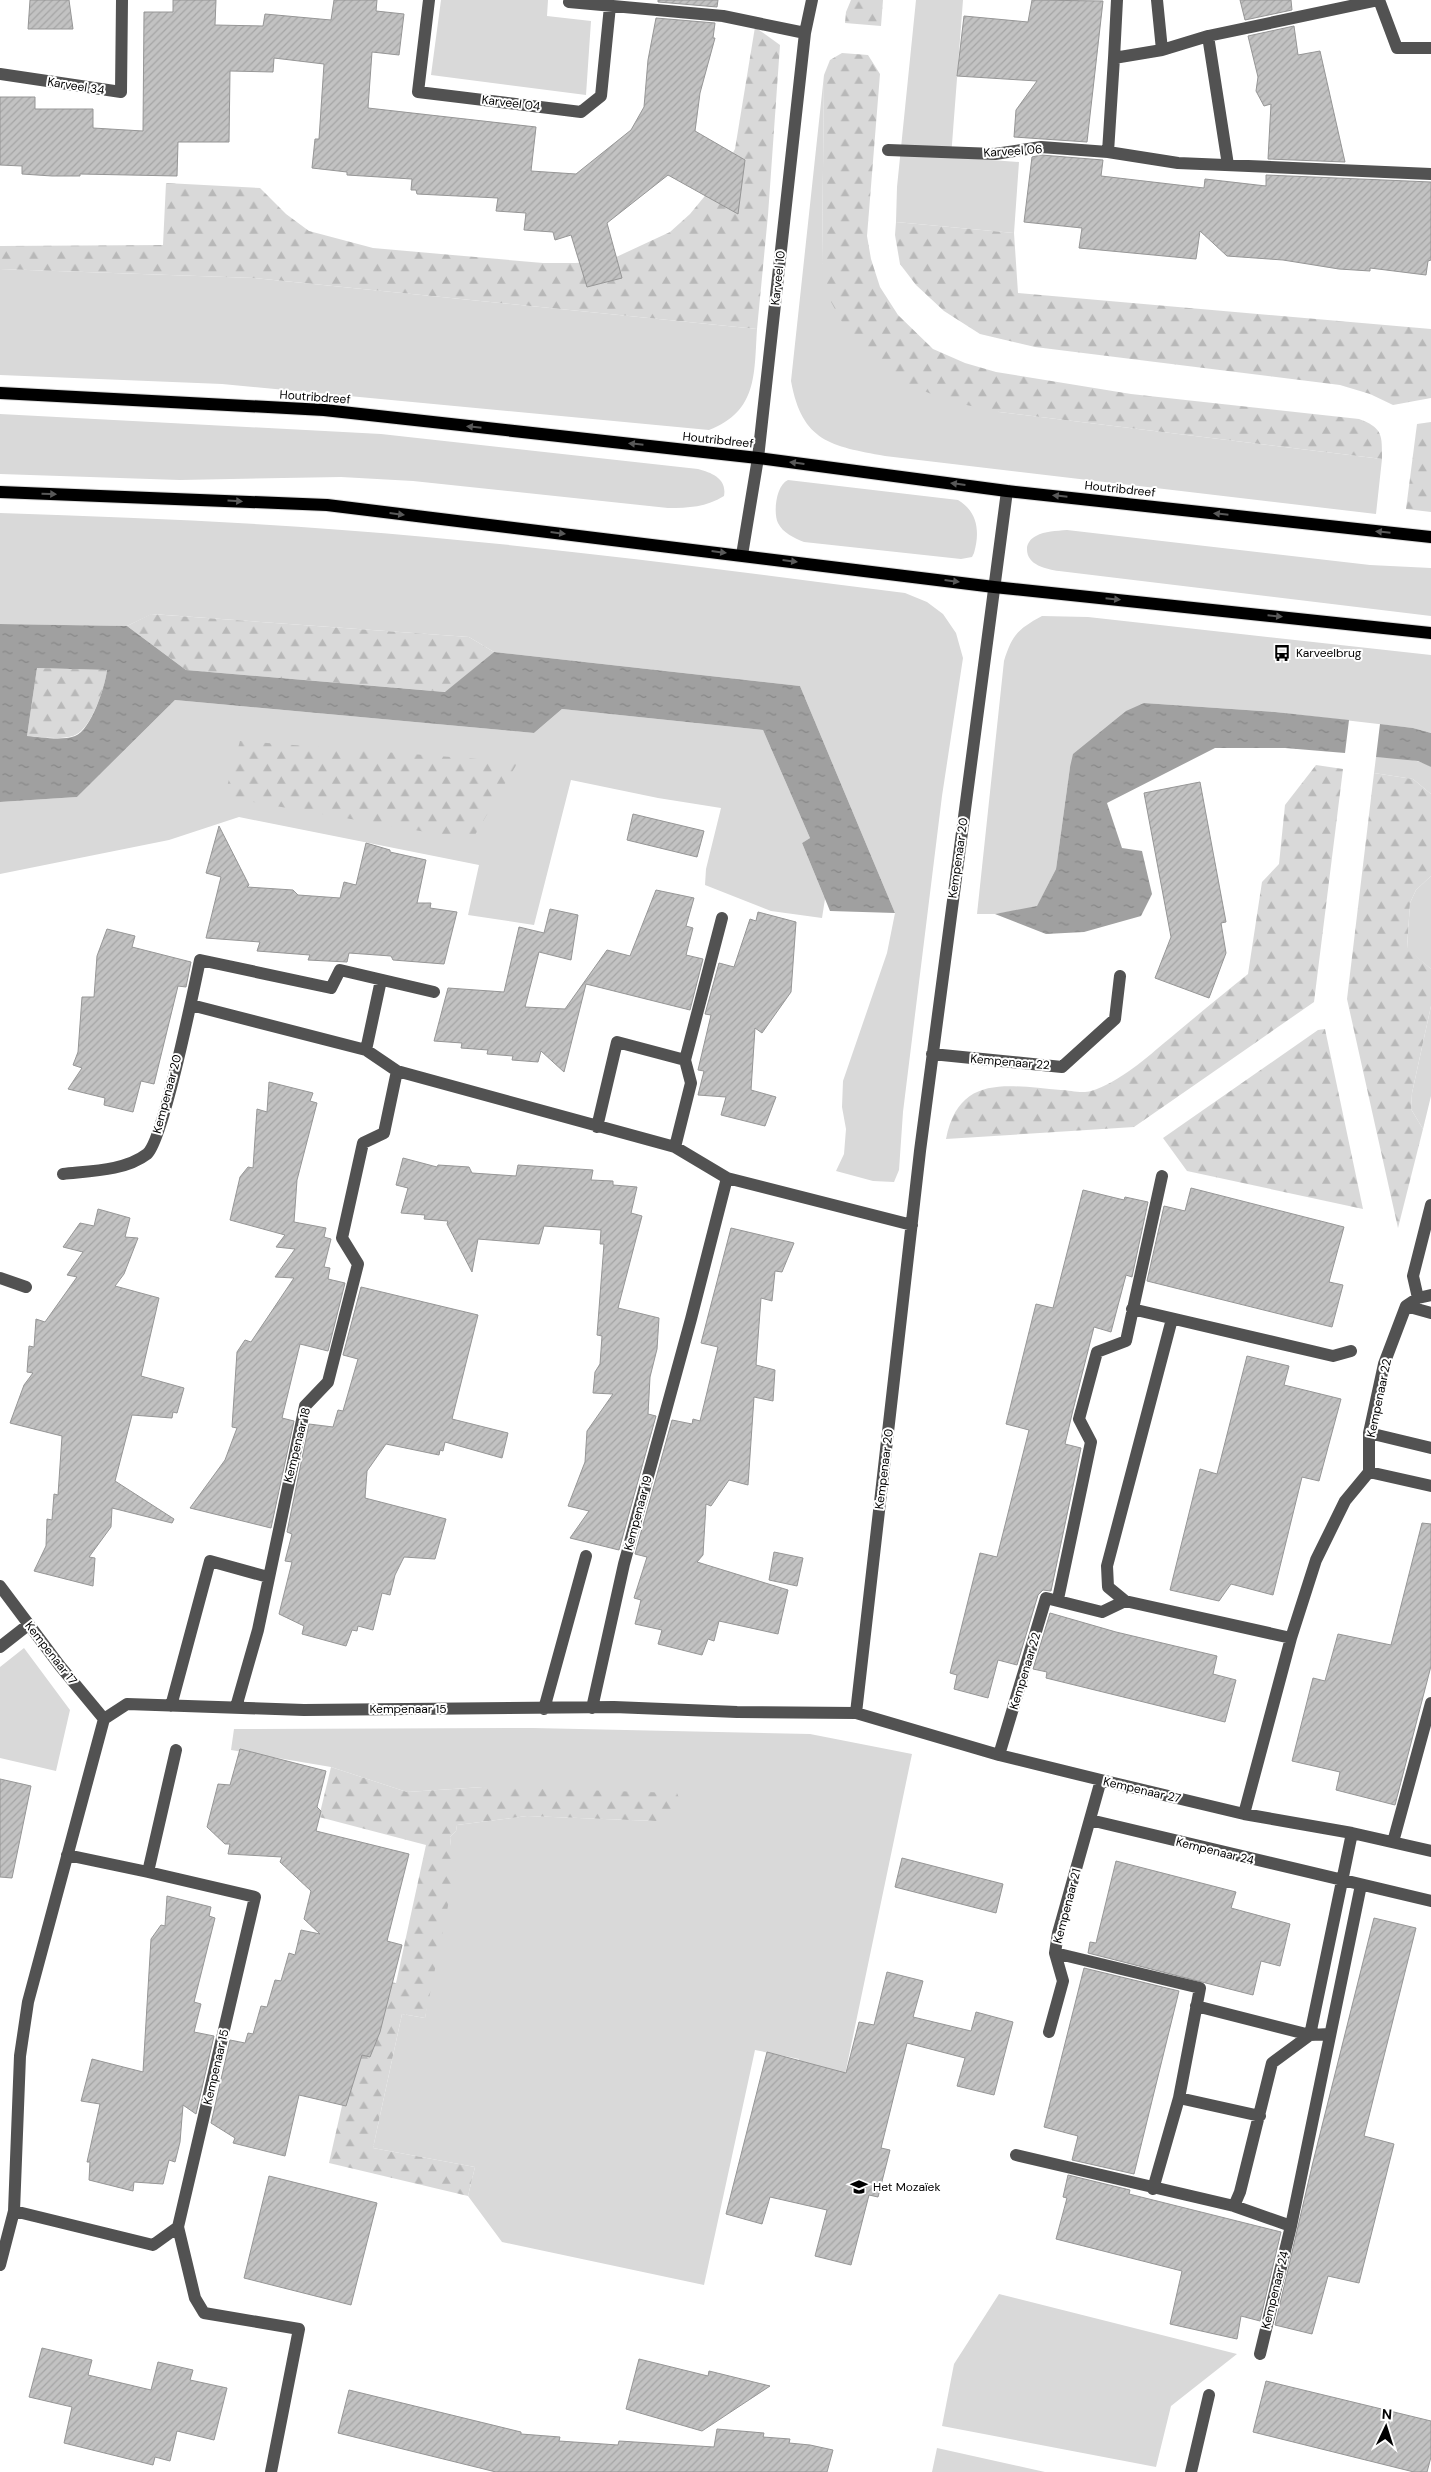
<svg xmlns="http://www.w3.org/2000/svg" width="1431" height="2472" viewBox="0 0 1431 2472" font-family="'DM Sans',sans-serif">
	<style>
		.grass { fill: #d9d9d9 }
		.forest { fill: url(#forest-firs) }
		.water { fill: url(#water-ripples); fill-rule: evenodd }
		.building { fill: url(#building-hatch); stroke: #969696 }
		.lines { fill: none; stroke-linecap: round; stroke-linejoin: round }
		.major-casing { stroke: #dbdbdb; stroke-width: 14 }
		.minor { stroke: #525252; stroke-width: 12 }
		.major { stroke: #000; stroke-width: 12 }
		.oneway { fill: #595959 }
		.labels { text-anchor: middle; dominant-baseline: central; stroke-width: 4; stroke-linejoin: round; paint-order: stroke }
		.street-label { font-size: 12px; fill: #000; stroke: #fff }
		.poi-label { font-size: 12px; fill: #000; stroke: #fff; text-anchor: start }
	</style>
	<defs>
		<pattern id="forest-firs" width="22" height="20" patternUnits="userSpaceOnUse" patternTransform="scale(1.25)"><rect width="22" height="20" fill="#d9d9d9"/><path d="M5 1l3.5 6h-7zM16 11l3.5 6h-7z" fill="#b8b8b8"/></pattern>
		<pattern id="water-ripples" width="26" height="14" patternUnits="userSpaceOnUse" patternTransform="scale(1.25)"><rect width="26" height="14" fill="#a0a0a0"/><path d="M2 4q2-2 4 0t4 0M15 11q2-2 4 0t4 0" fill="none" stroke="#888"/></pattern>
		<pattern id="building-hatch" width="6" height="6" patternUnits="userSpaceOnUse" patternTransform="scale(1.25)"><rect width="6" height="6" fill="#c2c2c2"/><path d="M-1 1l2-2M0 6l6-6M5 7l2-2" fill="none" stroke="#a5a5a5"/></pattern>
	</defs>
	<rect width="100%" height="100%" fill="#fff"/>
	<!-- grass -->
	<path class="grass" d="M441,0H548L547,16L591,21L586,95L431,75Z
		M916,0H963L951,157L1019,162L1014,233L896,222L897,187Z
		M824,75L822,263L999,412L1382,459L1376,514L885,456C831,446 802,442 791,381Z
		M0,269L254,278L757,329C754,374 758,411 709,430L222,384L0,375Z
		M0,414L381,434L698,469C713,473 727,479 724,496C706,507 689,508 668,508L413,481L341,477L180,480L0,474Z
		M788,480L958,500C978,512 980,532 974,553L972,557L961,559L804,542C794,538 783,533 778,523C773,513 776,485 788,480Z
		M0,513C114,517 228,521 342,530C530,544 718,569 905,593L927,602L943,614L956,633L963,658L942,796L903,1112L899,1170L894,1182L873,1181L836,1171L844,1154L846,1129L842,1107L843,1081L887,953L895,913L800,686L494,652L469,637L152,614L127,626L0,624Z
		M1067,530L1370,565L1431,568V616L1059,571C1046,569 1026,565 1027,548C1027,544 1031,538 1036,536C1045,531 1056,531 1067,530Z
		M1042,616L1088,617L1431,655V733L1413,728L1275,712L1144,703L1070,767L1056,869L1037,907L995,914H977L1004,661C1012,635 1018,629 1042,616Z
		M175,700L534,733L562,709L763,730L810,838L802,843L825,899L822,918L771,911L705,885L706,869L721,808L658,798L571,780L534,925L468,915L479,865L239,817L169,840L0,874V802L77,797Z
		M1376,757C1393,758 1416,757 1431,767V794L1413,779L1374,773Z
		M1431,876V969L1407,949L1410,903L1416,890Z
		M1431,1006V1096L1423,1129L1411,1109L1412,1093Z
		M24,1648L70,1710L56,1771L0,1758V1667Z
		M533,1728L810,1734L912,1754L842,2089L795,2079L799,2059L755,2050L704,2285L502,2242L468,2196L475,2167L373,2148L402,2014L425,2018L451,1846L450,1837L456,1831L457,1825L527,1816L656,1821L483,1787L407,1792L331,1767L231,1750L234,1729Z
		M999,2294L1237,2354L1171,2406L1156,2467L942,2426L954,2364Z
		M937,2448L1045,2472H932Z"/>
	<!-- forest -->
	<path class="forest" d="M851,0H883L881,26L845,23L846,12Z
		M755,27L780,45L768,215L757,329L254,278L0,269V246L163,245L166,183L260,188L286,214L309,231L373,248L543,263H576L612,259L670,232L690,214L718,180L735,149Z
		M842,53L868,55L880,74L867,236L871,259L880,287L898,315L933,349L965,363L996,372L1131,394L1359,419C1383,428 1382,435 1382,459L999,412L948,401L905,383L878,365L850,337L830,300L822,263L824,75L830,60Z
		M896,222L1014,233L1018,293L1431,329V398L1393,405L1370,394L1340,385L1035,347L980,334L944,311L916,285L900,264L895,235Z
		M1431,422V512L1406,509L1417,424Z
		M151,614L469,637L494,652L446,692L186,670L127,626Z
		M37,668L107,670C105,687 91,731 73,736C59,740 41,737 27,736Z
		M240,741L518,762L472,840L224,797Z
		M1316,765L1343,769L1314,1002L1134,1127L946,1139C959,1073 1008,1086 1061,1090C1069,1090 1082,1094 1091,1091C1120,1082 1146,1058 1169,1039C1195,1017 1222,995 1248,974L1262,882L1279,864L1285,805Z
		M1374,773L1413,779L1431,794V876L1416,890L1410,903L1407,948L1431,969V1006L1412,1093L1411,1109L1423,1129L1398,1228L1347,999Z
		M1325,1029L1363,1209L1187,1171L1163,1138L1318,1030Z
		M331,1767L407,1792L483,1787L677,1793L681,1803L656,1821L527,1816L457,1825L456,1831L450,1837L451,1846L459,1852L425,2018L402,2014L373,2148L475,2167L468,2196L329,2163L371,1978L396,1983L426,1845L319,1817Z"/>
	<!-- water -->
	<path class="water" d="M0,624L127,626L186,670L445,692L494,652L800,686L895,913L830,911L802,843L810,838L763,730L562,709L534,733L175,700L77,797L0,802ZM37,668L107,670C105,687 91,730 75,736C61,741 41,737 27,736Z
		M1144,703L1275,712L1349,720L1345,753L1285,748H1215L1107,803L1122,848L1142,851L1152,894L1141,916L1084,932L1046,934L995,914L1037,906L1056,869L1070,767L1073,754L1126,711Z
		M1380,724L1413,728L1431,733V767L1418,761L1376,757Z"/>
	<!-- building -->
	<path class="building" d="M30,0H69L73,29H28Z
		M173,0H216L215,25L263,26L265,14L331,20L334,0H377L376,11L404,14L399,55L372,52L368,108L536,127L531,171L576,174L631,130L644,107L648,60L656,18L715,23L713,38H715L700,93L695,131L745,160L738,214L668,175L607,223L622,278L587,287L571,235L555,240L553,232L524,230L526,213L496,211L498,198L417,194L416,190H411L412,179L347,175V172L312,168L315,139H319L324,64L274,58L273,72L230,71L229,142H178L177,176L80,174V176H52L22,174V166L0,165V97H35V109H93V128L143,131L144,12H173Z
		M658,0H718L717,7L658,2Z
		M1032,0L1103,1L1087,142L1014,137L1016,110L1037,81L957,76L964,16L1028,22Z
		M1240,0H1291L1292,10L1245,20Z
		M1294,26L1298,55L1320,51L1345,162L1268,159L1271,104L1264,106L1256,91L1258,77L1248,36Z
		M1041,155L1103,160L1101,176L1204,188L1205,179L1266,186V175L1431,182V260L1428,261L1426,275L1370,268V271L1339,269L1283,260L1227,256L1200,231L1196,259L1079,248L1082,228L1024,222L1032,157Z
		M1200,782L1226,922L1221,923L1226,953L1209,998L1155,978L1171,937L1144,793Z
		M633,814L704,831L697,857L627,840Z
		M219,826L249,885L247,887L293,890L298,895L340,898L344,882L356,885L366,843L390,850V852L426,860L417,903H431L430,908L457,912L444,964L393,960L391,956L349,953L347,962L308,960L310,955L257,951L260,942L206,938L221,877L206,873Z
		M656,890L694,898L686,926L693,928L686,955L703,959L690,1010L586,984L564,1072L541,1051L538,1062L512,1060L513,1056L487,1054L488,1050L461,1048L462,1043L434,1041L448,988L504,992L519,927L544,933L550,909L578,915L571,960L539,952L525,1007L565,1009L607,950L630,956Z
		M758,912L796,922L791,992L762,1033L755,1028L751,1090L776,1097L765,1126L721,1115L726,1097L698,1095L704,1071L698,1070L711,1015L705,1014L719,963L734,967L750,919L756,921Z
		M107,929L135,936L132,947L191,962L186,987L178,986L154,1084L141,1081L133,1112L104,1105L105,1098L68,1089L82,1068L73,1065L78,1052L82,997H94L97,956Z
		M269,1082L313,1093L310,1101L317,1103L297,1180L294,1222L326,1228L324,1237L331,1239L324,1267L330,1268L328,1279L345,1283L328,1351L300,1344L282,1418L294,1421L271,1528L190,1508L225,1460L237,1428L232,1427L237,1352L245,1340L251,1342L294,1278L275,1277L295,1249L276,1247L285,1235L230,1220L240,1177L248,1167L253,1168L257,1109L267,1112Z
		M403,1158L437,1167L438,1165L469,1167L472,1173L516,1176L518,1165L593,1170L591,1180L613,1181V1185L637,1187L631,1213L642,1216L618,1308L659,1318L657,1349L650,1377L648,1414L656,1416L619,1550L570,1538L589,1511L568,1506L585,1462L587,1431L613,1394L593,1393L595,1372L600,1364L602,1336L597,1335L604,1244H600L601,1230L544,1226L539,1244L478,1239L472,1272L447,1224L448,1221L424,1219L425,1215L401,1213L408,1188L396,1185Z
		M1191,1188L1344,1227L1329,1282L1343,1285L1332,1327L1147,1281L1164,1206L1185,1211Z
		M1083,1190L1124,1200L1125,1197L1148,1202L1132,1277L1126,1275L1111,1332L1094,1327L1073,1410L1065,1444L1081,1448L1051,1591L1043,1590L1038,1595L1017,1665L998,1660L988,1698L954,1689L957,1675L950,1673L980,1553L997,1557L1029,1430L1006,1424L1036,1304L1053,1308Z
		M98,1209L130,1218L125,1237L138,1238L124,1274L115,1286L159,1298L141,1376L184,1388L177,1413L173,1412L172,1418L132,1415L115,1481L174,1519L172,1523L112,1508L111,1527L89,1557L95,1558L93,1586L34,1571L46,1546L47,1519L52,1520L54,1494L58,1495L62,1436L10,1423L24,1385L33,1373L27,1372L29,1346L34,1347L36,1319L45,1322L77,1277L67,1275L83,1252L63,1247L80,1223L94,1226Z
		M731,1228L794,1243L782,1272L775,1271L772,1301L761,1298L756,1365L775,1370L773,1401L754,1397L748,1485L729,1480L711,1506L706,1504L703,1555L697,1562L788,1590L778,1634L719,1621L714,1641L708,1639L702,1655L658,1644L662,1630L635,1624L641,1600L634,1598L647,1557L635,1554L672,1420L692,1424L693,1419L700,1421L718,1347L701,1343Z
		M361,1287L478,1315L452,1419L508,1433L502,1458L445,1442L443,1451L440,1450L439,1455L386,1444L367,1471L365,1498L446,1519L435,1559L404,1557L395,1575L390,1595L382,1593L373,1630L358,1626L357,1631L352,1630L346,1646L302,1634L304,1626L279,1614L292,1562L285,1561L292,1534L287,1532L309,1424L333,1427L338,1410L343,1411L358,1359L343,1355Z
		M1247,1356L1289,1366L1284,1385L1341,1399L1319,1481L1302,1477L1273,1595L1231,1584L1219,1601L1170,1590L1200,1469L1217,1474Z
		M1422,1523L1431,1524V1666L1395,1805L1336,1790L1340,1772L1292,1761L1313,1678L1325,1681L1338,1634L1391,1645Z
		M774,1552L803,1558L797,1586L769,1580Z
		M1050,1613L1116,1632L1217,1656L1213,1674L1236,1680L1225,1722L1046,1678L1047,1672L1033,1669Z
		M240,1749L326,1771L317,1807L321,1811L316,1831L409,1854L387,1941L402,1945L380,2032L370,2057L362,2055L346,2106L299,2095L285,2156L233,2143L235,2138L211,2123L230,2040L245,2043L248,2033L253,2034L261,2006L267,2007L275,1980L281,1981L289,1953L295,1955L301,1930L320,1934L304,1919L311,1891L280,1862L282,1857L228,1854L230,1844H225L207,1827L218,1784L230,1785Z
		M0,1779L31,1786L12,1878L0,1877Z
		M902,1858L1003,1884L996,1913L895,1887Z
		M1116,1861L1236,1892L1231,1908L1290,1924L1280,1966L1261,1961L1253,1995L1088,1953L1090,1942L1096,1943Z
		M167,1896L211,1907L209,1916L215,1918L194,2002L201,2004L194,2032L214,2036L196,2114L183,2105L180,2142L175,2162L169,2160L163,2184L134,2182L133,2191L89,2180L90,2162H87L100,2104L81,2101L92,2059L143,2072L151,1939L161,1925L165,1926Z
		M1374,1918L1416,1928L1364,2136L1394,2144L1359,2283L1328,2276L1312,2334L1275,2325L1313,2162Z
		M1084,1968L1179,1991L1134,2174L1072,2160L1078,2136L1044,2127Z
		M887,1972L923,1981L913,2017L971,2031L976,2012L1013,2022L994,2095L957,2086L965,2058L907,2043L881,2148L890,2150L878,2197L869,2195L851,2265L815,2256L827,2210L770,2197L762,2224L726,2214L767,2052L846,2073L859,2022L874,2025Z
		M1068,2175L1130,2190L1129,2194L1281,2232L1260,2321L1241,2316L1237,2339L1170,2324L1182,2271L1056,2239L1067,2198L1063,2197Z
		M269,2176L377,2203L351,2305L244,2278Z
		M42,2348L92,2360L88,2375L151,2390L158,2362L193,2370L190,2380L227,2388L214,2440L177,2431L170,2461L155,2457L153,2465L64,2443L72,2407L29,2397Z
		M639,2359L708,2376L709,2371L770,2386L702,2431L626,2409Z
		M1266,2381L1431,2421V2457L1427,2472H1414L1253,2432Z
		M349,2390L521,2432V2434L560,2437L559,2441L618,2445L619,2441L714,2447L717,2429L764,2433L763,2437L790,2439L789,2443L810,2445L833,2450L827,2472H496L338,2433Z"/>
	<g class="lines">
		<!-- major casing -->
		<g class="major-casing">
			<path id="major" d="M0,393L324,410L758,458L1007,491L1431,537
				M0,492L327,505L994,587L1431,633"/>
		</g>
		<!-- minor -->
		<path class="minor" d="M429,0L418,92L581,112L601,96L610,6
			M570,0L569,2L723,16L805,33
			M1157,0L1162,50
			M1379,0L1208,36L1162,50L1114,58L1108,152L1178,163L1431,174
			M1379,0L1397,48H1431
			M1208,36L1228,165
			M1114,58L1117,0
			M0,74L121,92L122,0
			M888,150L995,154L1041,147L1108,152
			M742,555L758,458L805,33L812,0
			M191,1005L366,1050L397,1071L675,1147L727,1178L912,1225
			M366,1050L381,980
			M932,1054L1062,1067L1115,1019L1120,976
			M597,1127L617,1042L685,1060
			M675,1147L691,1083L685,1060L722,918
			M63,1174C89,1171 125,1171 147,1154C163,1141 194,988 200,960L331,988L340,970L434,992
			M0,1278L26,1287
			M1418,1298L1413,1276L1431,1205
			M1406,1306L1431,1313
			M1132,1309L1333,1356L1351,1351
			M1172,1319L1107,1566L1108,1587L1125,1601L1291,1638
			M1369,1433L1431,1448
			M1369,1472L1431,1486
			M0,1586L60,1666L104,1719
			M1058,1599L1091,1442L1079,1419L1097,1352L1126,1341L1162,1176
			M0,1647L28,1625
			M171,1706L210,1561L268,1577
			M236,1707L258,1630L305,1406L328,1382L358,1264L342,1238L363,1143L384,1133L397,1071
			M592,1708L624,1564L691,1319L727,1178
			M544,1709L586,1556
			M856,1713L920,1151L1007,491
			M999,1755L1046,1598L1102,1612L1125,1601
			M1244,1814L1291,1638L1316,1560L1345,1501L1369,1472V1433L1384,1364L1406,1306L1418,1298L1431,1295
			M1090,1820L1431,1901
			M1393,1842L1431,1703
			M67,1855L148,1872L176,1750
			M1055,1953L1200,1988L1179,2098L1153,2189
			M1196,2006L1310,2035L1330,2034
			M1049,2032L1063,1981L1055,1953L1058,1933L1101,1780
			M1179,2098L1260,2116
			M1016,2155L1234,2206L1291,2226
			M1234,2206L1240,2192L1272,2063L1310,2035L1352,1833
			M14,2211L153,2245L178,2227L255,1897L148,1872
			M178,2227L195,2298L204,2313L299,2329L271,2472
			M0,2265L14,2211L20,2056L28,2002L104,1719L127,1704L304,1710L614,1707L737,1712L856,1713L999,1755L1101,1780L1244,1814L1352,1833L1431,1851
			M1260,2354L1291,2226L1361,1885
			M1191,2472L1209,2395"/>
		<!-- major -->
		<use href="#major" class="major"/>
	</g>
	<!-- one-way arrows -->
	<defs><path id="oneway-solid" d="M-6-.8H1V-3.2L6.5 0L1 3.2V.8H-6Z" transform="scale(1.25)"/></defs>
	<g class="oneway">
		<use href="#oneway-solid" transform="translate(474 427) rotate(-174)"/>
		<use href="#oneway-solid" transform="translate(636 444) rotate(-174)"/>
		<use href="#oneway-solid" transform="translate(797 463) rotate(-173)"/>
		<use href="#oneway-solid" transform="translate(958 484) rotate(-173)"/>
		<use href="#oneway-solid" transform="translate(49 494) rotate(2)"/>
		<use href="#oneway-solid" transform="translate(1060 496) rotate(-174)"/>
		<use href="#oneway-solid" transform="translate(235 501) rotate(3)"/>
		<use href="#oneway-solid" transform="translate(397 514) rotate(7)"/>
		<use href="#oneway-solid" transform="translate(1221 514) rotate(-174)"/>
		<use href="#oneway-solid" transform="translate(1383 532) rotate(-174)"/>
		<use href="#oneway-solid" transform="translate(558 533) rotate(7)"/>
		<use href="#oneway-solid" transform="translate(719 552) rotate(7)"/>
		<use href="#oneway-solid" transform="translate(790 561) rotate(7)"/>
		<use href="#oneway-solid" transform="translate(952 581) rotate(7)"/>
		<use href="#oneway-solid" transform="translate(1113 599) rotate(6)"/>
		<use href="#oneway-solid" transform="translate(1275 616) rotate(6)"/>
	</g>
	<!-- icons -->
	<defs>
		<g id="bus-bare" transform="scale(1.35)"><path d="M-5-6H5V4H4V6H2V4H-2V6H-4V4H-5ZM-3.5-4V0h7V-4ZM-3.5 1.2v1.5H-2V1.2ZM2 1.2v1.5H3.5V1.2Z" fill="#000" stroke="#fff" stroke-width="2.5" paint-order="stroke"/></g>
		<g id="school-bare" transform="scale(1.35)"><path d="M0-5L7-2L0 1L-7-2ZM-4 1L0 2.5L4 1V4Q0 6-4 4Z" fill="#000" stroke="#fff" stroke-width="2.5" paint-order="stroke"/></g>
	</defs>
	<g fill-rule="evenodd">
		<use href="#bus-bare" x="1282" y="653"/>
		<use href="#school-bare" x="859" y="2187"/>
	</g>
	<g class="labels">
		<!-- street labels -->
		<g class="street-label">
			<text transform="translate(76 86) rotate(9)">Karveel 34</text>
			<text transform="translate(511 103) rotate(7)">Karveel 04</text>
			<text transform="translate(1013 151) rotate(-4)">Karveel 06</text>
			<text transform="translate(778 278) rotate(-84)">Karveel 10</text>
			<text transform="translate(315 397) rotate(4)">Houtribdreef</text>
			<text transform="translate(718 440) rotate(6)">Houtribdreef</text>
			<text transform="translate(1120 489) rotate(6)">Houtribdreef</text>
			<text transform="translate(958 858) rotate(-82)">Kempenaar 20</text>
			<text transform="translate(1010 1062) rotate(5)">Kempenaar 22</text>
			<text transform="translate(167 1094) rotate(-75)">Kempenaar 20</text>
			<text transform="translate(1379 1398) rotate(-78)">Kempenaar 22</text>
			<text transform="translate(297 1445) rotate(-76)">Kempenaar 18</text>
			<text transform="translate(884 1469) rotate(-83)">Kempenaar 20</text>
			<text transform="translate(638 1513) rotate(-75)">Kempenaar 19</text>
			<text transform="translate(51 1653) rotate(52)">Kempenaar 17</text>
			<text transform="translate(1025 1671) rotate(-73)">Kempenaar 22</text>
			<text x="408" y="1709">Kempenaar 15</text>
			<text transform="translate(1142 1790) rotate(13)">Kempenaar 27</text>
			<text transform="translate(1215 1851) rotate(14)">Kempenaar 24</text>
			<text transform="translate(1067 1906) rotate(-75)">Kempenaar 21</text>
			<text transform="translate(216 2067) rotate(-77)">Kempenaar 15</text>
			<text transform="translate(1275 2290) rotate(-76)">Kempenaar 24</text>
		</g>
		<!-- poi labels -->
		<g class="poi-label">
			<text x="1296" y="653">Karveelbrug</text>
			<text x="873" y="2187">Het Mozaïek</text>
		</g>
	</g>
	<!-- north arrow -->
	<g transform="translate(1386 2427) rotate(4)" stroke="#ffffff" stroke-width="4" paint-order="stroke">
	<path d="M0-4L9 19L0 12L-9 19Z" fill="#000000"/>
	<text y="-8" font-size="14" font-weight="bold" text-anchor="middle" fill="#000000">N</text>
	</g>
</svg>
